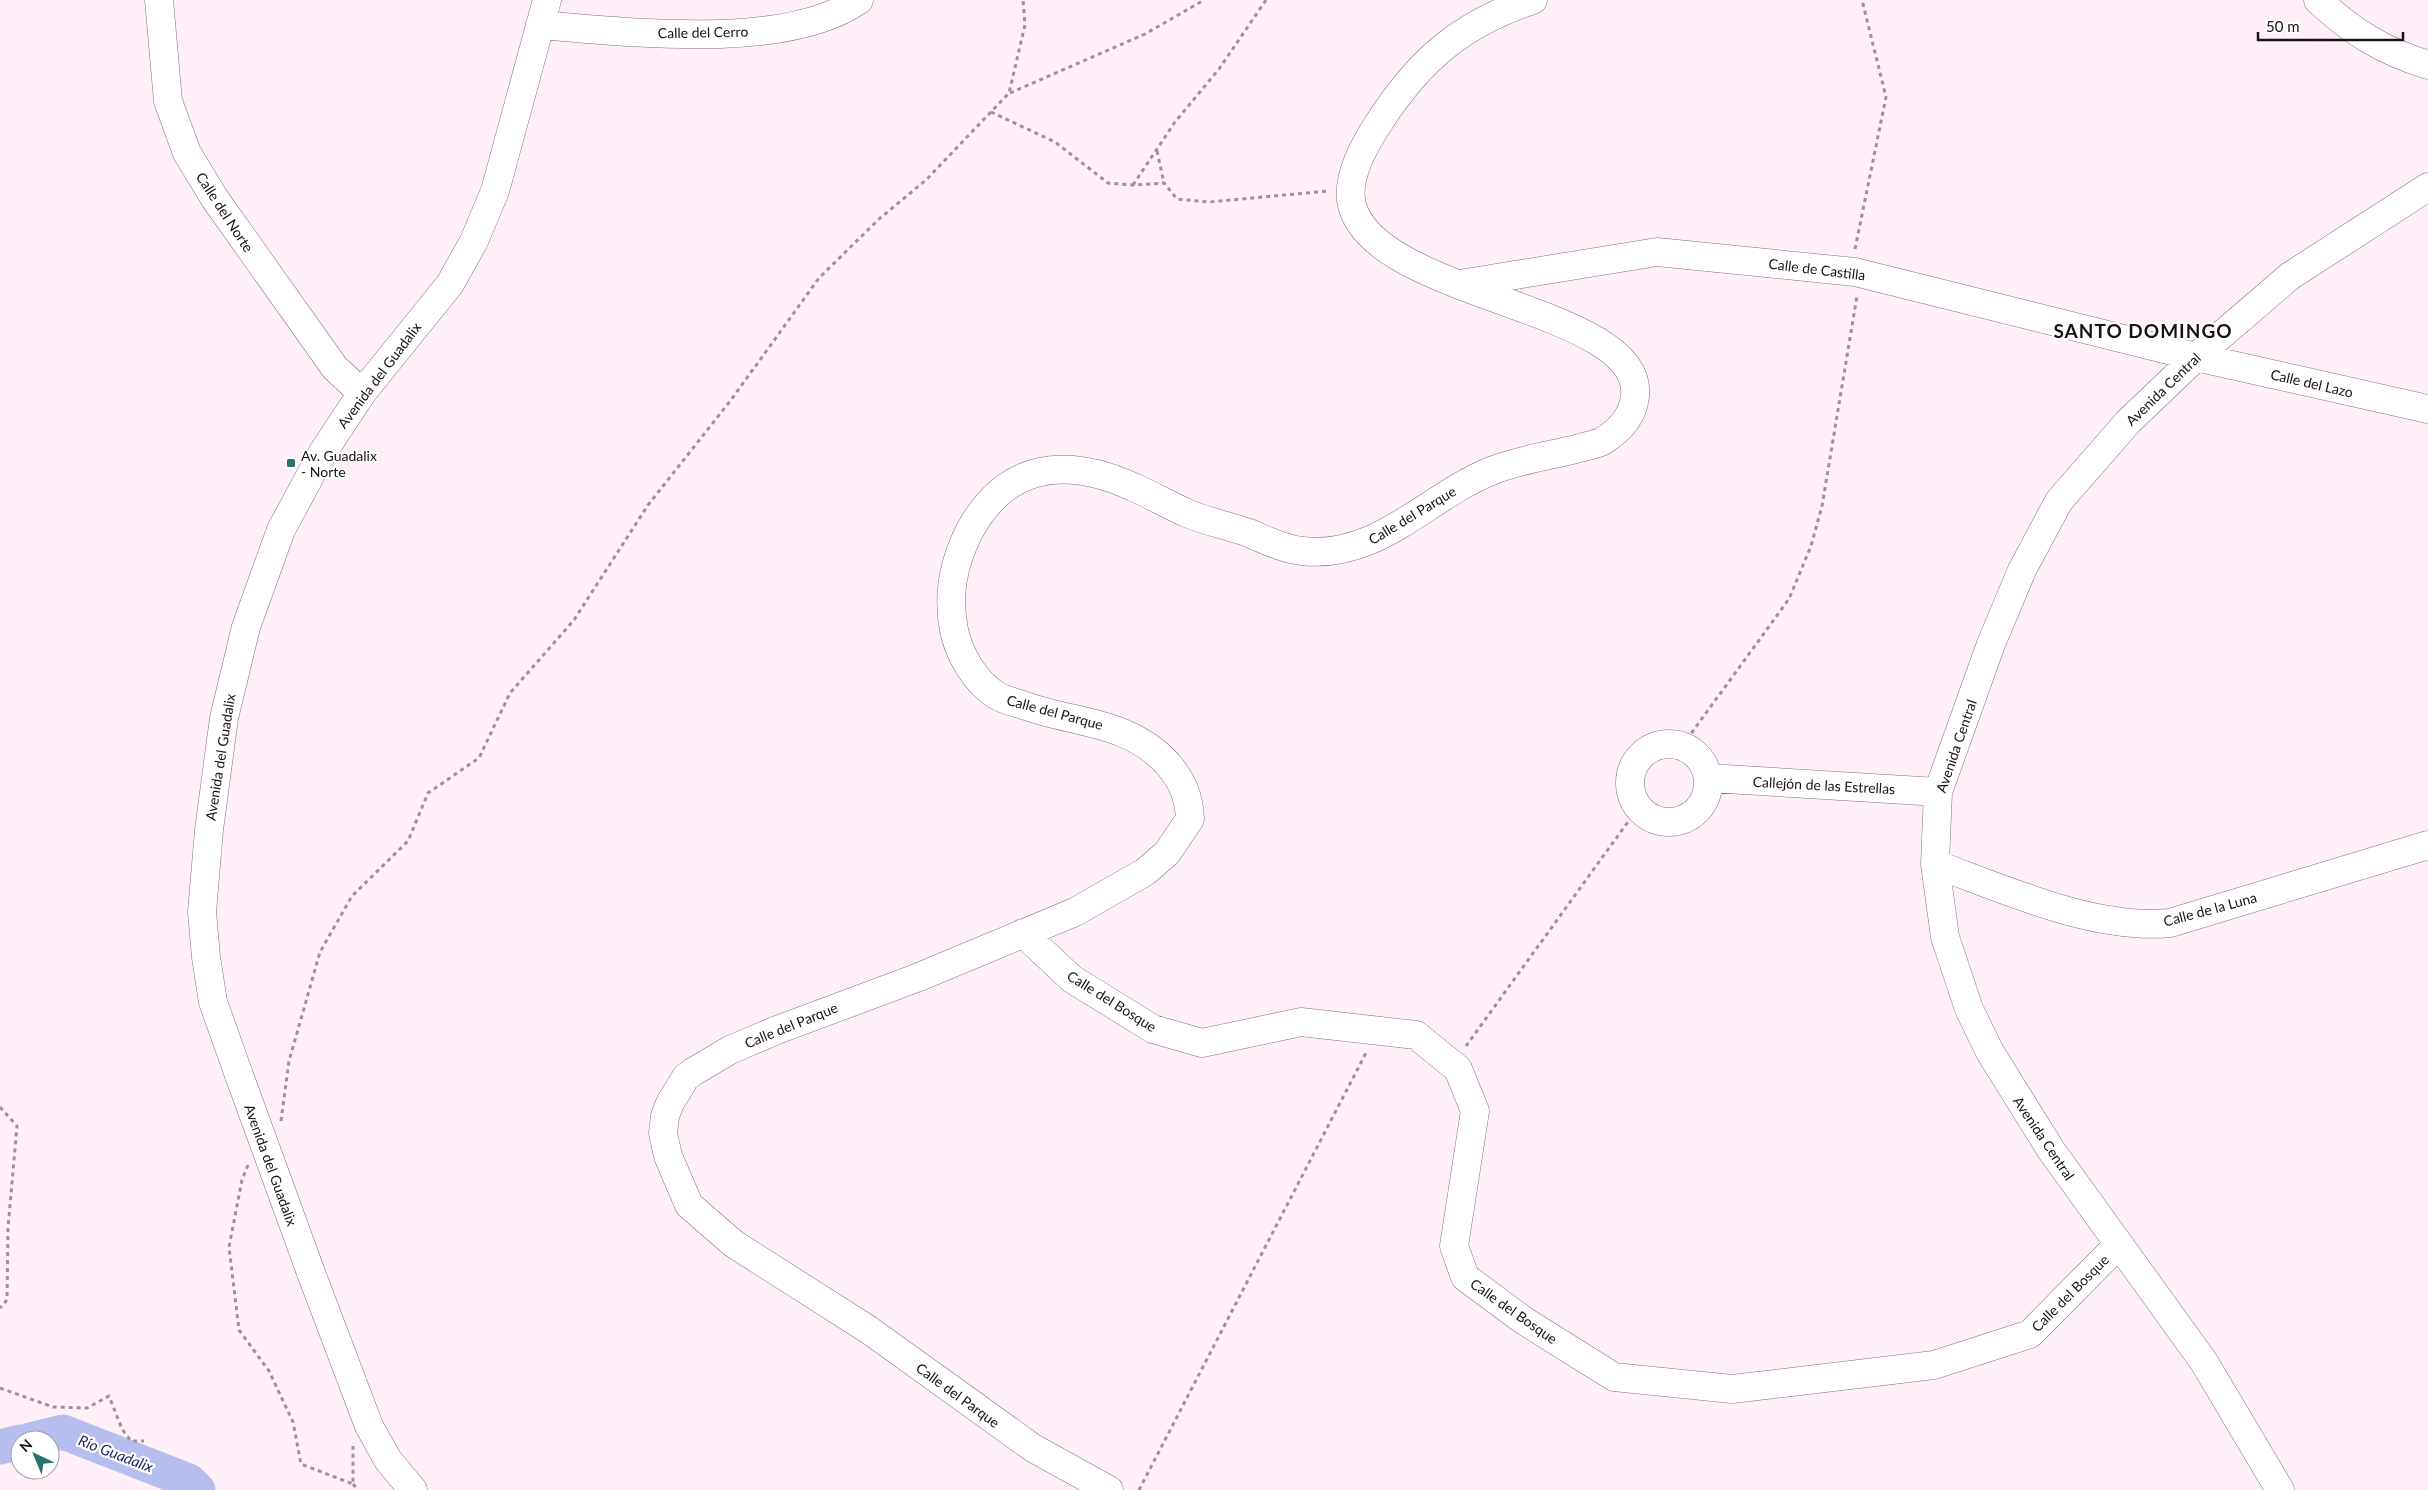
<svg xmlns="http://www.w3.org/2000/svg" width="2428" height="1490" viewBox="0 0 2428 1490" font-family="Lato,sans-serif">
	<style>
		.lines { fill: none; stroke-linecap: round; stroke-linejoin: round }
		.river { stroke: #b8bdef; stroke-width: 35 }
		.minor-casing { stroke: #82727c; stroke-width: 29 }
		.path { stroke: #9c9197; stroke-width: 3; stroke-dasharray: 4 4; stroke-linecap: butt }
		.minor { stroke: #fff; stroke-width: 28 }
		.minor-bridge-casing { stroke: #82727c; stroke-width: 29; stroke-linecap: butt }
		.minor-bridge { stroke: #fff; stroke-width: 28 }
		.poi-dot { fill: #28726f; stroke: #fff; stroke-width: 2 }
		.labels { text-anchor: middle; dominant-baseline: central; stroke-width: 4.5; stroke-linejoin: round; paint-order: stroke }
		.street-label { font-size: 14px; fill: #181216; stroke: #fff }
		.poi-label { font-size: 14px; fill: #181216; stroke: #fff; text-anchor: start }
		.water-label { font-size: 15px; font-style: italic; fill: #282660; stroke: #fff }
		.district-label { font-size: 19px; font-weight: bold; letter-spacing: 1px; fill: #181216; stroke: #fff }
	</style>
	<rect width="100%" height="100%" fill="#feeff8"/>
	<g class="lines">
		<!-- river -->
		<path class="river" d="M30,1440L63,1432L189,1481L198,1490
			M0,1447L20,1442"/>
		<!-- minor casing -->
		<g class="minor-casing">
			<path id="minor" d="M159,0L168,101L187,153L215,199L335,368L362,393
				M2318,0C2352,32 2383,51 2428,65
				M540,25C627,32 786,51 859,0
				M1460,284L1657,252L1855,272L2196,357L2428,409
				M1630 783a39 39 0 1 1 78 0a39 39 0 1 1-78 0Z
				M1709,778L1938,792
				M1935,864C2006,890 2094,930 2170,923L2428,845
				M1023,933L1072,979L1153,1029L1202,1043L1301,1022L1416,1035L1458,1069L1475,1111L1454,1246L1465,1277L1523,1320L1614,1377L1732,1389L1934,1365L2030,1334L2118,1245
				M239,1075L213,1002L206,957L202,912L209,830L224,718L246,627L281,530L323,452L362,393L450,284L474,241L495,191L547,0
				M310,1270L369,1426L388,1460L413,1490
				M1109,1490L1033,1448L869,1330L734,1244L689,1205L668,1156L663,1133L665,1116L670,1103L686,1077L693,1072L730,1050L777,1030L919,977L1075,912L1145,872L1167,853L1190,819C1189,796 1182,780 1167,763C1127,720 1074,724 1023,705C1014,702 1003,700 996,695C975,682 959,654 954,630C947,595 953,564 969,532C1006,462 1067,457 1133,487C1152,495 1170,506 1189,514C1209,522 1229,526 1249,533C1266,540 1283,549 1302,551C1377,560 1427,497 1491,471C1526,457 1565,454 1601,442C1618,432 1633,417 1635,396C1645,307 1375,298 1352,205C1345,178 1366,142 1380,121C1420,59 1463,23 1533,0
				M2280,1490L2204,1362L2051,1150L1990,1052L1969,1009L1945,937L1935,864L1938,792L1991,644L2022,570L2059,501L2128,422L2196,357L2290,276L2428,187"/>
		</g>
		<!-- path -->
		<path class="path" d="M1010,93L1145,34L1204,0
			M991,112L1055,142L1108,183L1133,185L1164,183L1177,199L1209,202L1328,191
			M1157,151L1164,183
			M1133,185L1175,122L1219,69L1266,0
			M1855,249L1886,97L1862,0
			M1682,746L1789,599L1811,546L1822,506L1857,296
			M1466,1046L1638,808
			M0,1107L17,1126L8,1228L7,1300L0,1308
			M281,1121L289,1061L320,952L352,896L408,841L428,793L479,758L510,693L574,620L648,505L731,400L819,278L879,219L926,180L1009,93L1025,25L1023,0
			M248,1165L242,1180L229,1247L239,1330L269,1371L293,1422L301,1464L353,1484V1446
			M0,1388L53,1407L87,1408L109,1396L122,1429L131,1441H144
			M353,1484L358,1490
			M1139,1490L1367,1051"/>
		<!-- minor -->
		<use href="#minor" class="minor"/>
		<!-- minor-bridge casing -->
		<g class="minor-bridge-casing">
			<path id="minor-bridge" d="M239,1075L310,1270"/>
		</g>
		<!-- minor-bridge -->
		<use href="#minor-bridge" class="minor-bridge"/>
	</g>
	<!-- markers -->
	<rect class="poi-dot" x="286" y="458" width="10" height="10" rx="2.5"/>
	<g class="labels">
		<!-- street labels -->
		<g class="street-label">
			<text transform="translate(703 32) rotate(-1)">Calle del Cerro</text>
			<text transform="translate(225 212) rotate(57)">Calle del Norte</text>
			<text transform="translate(1817 269) rotate(7)">Calle de Castilla</text>
			<text transform="translate(379 375) rotate(-53)">Avenida del Guadalix</text>
			<text transform="translate(2312 383) rotate(13)">Calle del Lazo</text>
			<text transform="translate(2163 389) rotate(-44)">Avenida Central</text>
			<text transform="translate(1412 515) rotate(-31)">Calle del Parque</text>
			<text transform="translate(1055 712) rotate(15)">Calle del Parque</text>
			<text transform="translate(1956 746) rotate(-71)">Avenida Central</text>
			<text transform="translate(220 757) rotate(-81)">Avenida del Guadalix</text>
			<text transform="translate(1824 785) rotate(3)">Callejón de las Estrellas</text>
			<text transform="translate(2210 909) rotate(-15)">Calle de la Luna</text>
			<text transform="translate(1112 1001) rotate(32)">Calle del Bosque</text>
			<text transform="translate(791 1025) rotate(-22)">Calle del Parque</text>
			<text transform="translate(2044 1138) rotate(56)">Avenida Central</text>
			<text transform="translate(271 1165) rotate(70)">Avenida del Guadalix</text>
			<text transform="translate(2070 1293) rotate(-45)">Calle del Bosque</text>
			<text transform="translate(1514 1311) rotate(35)">Calle del Bosque</text>
			<text transform="translate(958 1395) rotate(36)">Calle del Parque</text>
		</g>
		<!-- poi labels -->
		<g class="poi-label">
			<text x="301" y="455">Av. Guadalix<tspan x="301" dy="16">- Norte</tspan></text>
		</g>
		<!-- water labels -->
		<g class="water-label">
			<text transform="translate(116 1453) rotate(21)">Río Guadalix</text>
		</g>
		<!-- district labels -->
		<g class="district-label">
			<text x="2143" y="330">SANTO DOMINGO</text>
		</g>
	</g>
	<!-- north arrow -->
	<g transform="translate(35 1455) rotate(316)"><circle r="24" fill="#ffffff" stroke="#a3a0a2"/>
	<path d="M0-4L9 19L0 12L-9 19Z" fill="#28726f"/>
	<text y="-8" font-size="14" font-weight="bold" text-anchor="middle" fill="#181216">N</text>
	</g>
	<!-- scale -->
	<path d="M2258 32v8h145v-8" fill="none" stroke="#181216" stroke-width="2.5"/>
	<text x="2266" y="32" font-size="15" fill="#181216" stroke="#ffffff" stroke-width="4" paint-order="stroke">50 m</text>
</svg>
